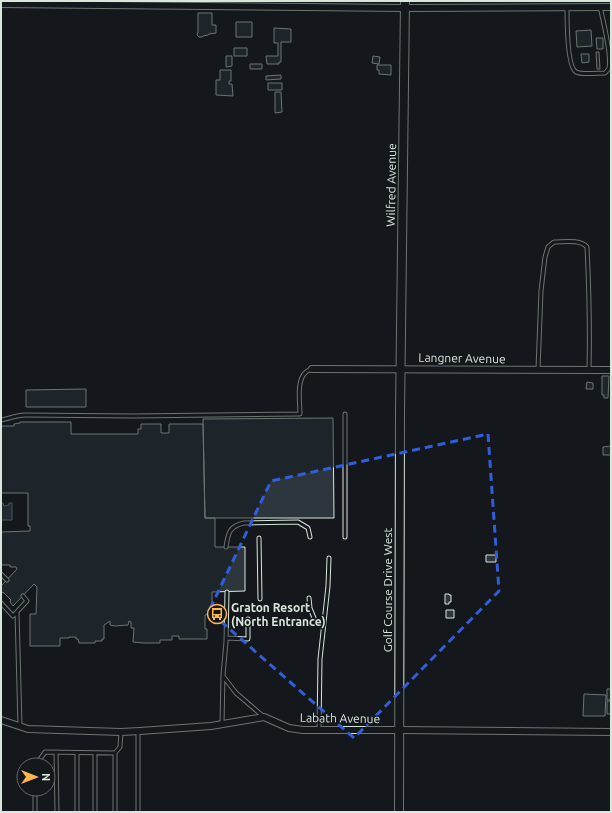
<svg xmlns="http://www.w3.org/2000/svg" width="612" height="813" viewBox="0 0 612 813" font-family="Ubuntu,sans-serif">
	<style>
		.water { fill: #2f3f4d; stroke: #939e99 }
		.building { fill: #2c363c; stroke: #d8e6dc }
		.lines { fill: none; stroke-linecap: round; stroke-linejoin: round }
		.service-casing { stroke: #d8e6dc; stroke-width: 5 }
		.minor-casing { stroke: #d8e6dc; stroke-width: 8 }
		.tertiary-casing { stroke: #d8e6dc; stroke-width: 10 }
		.service { stroke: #14181c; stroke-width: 3 }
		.minor { stroke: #14181c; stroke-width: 6 }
		.tertiary { stroke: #14181c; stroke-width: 8 }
		.marked { fill: none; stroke: #305dd8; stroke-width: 3; stroke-dasharray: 8 5; stroke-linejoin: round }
		.labels { text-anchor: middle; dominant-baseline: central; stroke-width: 3; stroke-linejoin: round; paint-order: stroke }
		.street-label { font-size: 12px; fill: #d8e6dc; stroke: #14181c }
		.poi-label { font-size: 12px; font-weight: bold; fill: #d8e6dc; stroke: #14181c; text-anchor: start }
	</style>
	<rect width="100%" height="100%" fill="#14181c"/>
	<!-- water -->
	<path class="water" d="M1,503H3L4,506L9,505V503H12V520H1Z"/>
	<!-- building -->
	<path class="building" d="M198,13H212V25H216V33L209,34L208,35L203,36L202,37H199L197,35L198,32Z
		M236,22H252V37H236Z
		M274,28L291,29V42H281V62H279V64H267L266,56H278V43H274Z
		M591,30L592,46L577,47L576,31Z
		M596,38H603V49H597Z
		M234,48H247V56H234Z
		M596,52H599L600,69H597Z
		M581,54H589V62L582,63Z
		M226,56H232V66L226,67Z
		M373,56L380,57L379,64L372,63Z
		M250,64H262V69H250Z
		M377,65H391V75L379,74V70H377Z
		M220,70H231V81H229V84H232L233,96L216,95V80H220Z
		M281,75V79L266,80V76Z
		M268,83H282V90H268Z
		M275,92H281L282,112L275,113Z
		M602,376H609L608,398H604V395H602Z
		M587,382L593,383V389H586Z
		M86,389V407H26V390Z
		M333,418L334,518H205L203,419Z
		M20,422H71V434H138V429H141V424H161V433H169V424H203L205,518H215V547H245V591L212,592V614L205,615V629H207V639H179V636H172V640H160V643H144L133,642L134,628H131V622L129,621L128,625L115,626L110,625V621L104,625V639H102V641H95V643H79L78,639H76V637H69V638H60V646H30V614H36L37,587L34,584L13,606L10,602L11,600L3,592L1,593V586L17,569L16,567H10V565H1V532L30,531V526H28V493H1V426H14V424L20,423Z
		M611,446V455H603V447Z
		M486,555H496V562H486Z
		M445,594H449V595H451V602H449V604H445Z
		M446,610H454V618H446Z
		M607,689H611V700H607Z
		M584,694L606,695L605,716H583Z
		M607,701H611V714H607Z"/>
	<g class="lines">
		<!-- service casing -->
		<g class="service-casing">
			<path id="service" d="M567,8C567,19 567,67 576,72C581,75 598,73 605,73C607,71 608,70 609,68C612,55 603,20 600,7
				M538,369L541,291L545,257L548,247L554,242C564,242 580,239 587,247C589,288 590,329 589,370
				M345,414V537
				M1,420C9,419 16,415 25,415L134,416L300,414C300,403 296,380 306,372C308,370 310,370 312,369
				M259,538L260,599
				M226,547C228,534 229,526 244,523L298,522L308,528L310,537
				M1,574L7,580
				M309,598L310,608L314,618
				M1,603L13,616L27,601L23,596
				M17,612L20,726
				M226,638L248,639V619
				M223,676L236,693L264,717
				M222,724L223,675L226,642L227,592
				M319,730L320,659L328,586L329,558
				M56,752L57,812
				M95,753V812
				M36,765L45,752L115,753
				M35,789V812
				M77,812V753
				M115,812V753L120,747L121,732
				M138,812V732"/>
		</g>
		<!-- minor casing -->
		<g class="minor-casing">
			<path id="minor" d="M1,4L405,8L611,7
				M312,369L611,370
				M1,720L28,729L121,732L140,731L211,726L264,717L289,728L303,730H399L611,732"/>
		</g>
		<!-- tertiary casing -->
		<g class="tertiary-casing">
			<path id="tertiary" d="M399,812L400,413L405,1"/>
		</g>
		<!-- service -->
		<use href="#service" class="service"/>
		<!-- minor -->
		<use href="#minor" class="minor"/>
		<!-- tertiary -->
		<use href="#tertiary" class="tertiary"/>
	</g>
	<!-- marked area -->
	<path d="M0 0H612V813H0ZM488,434L499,591L354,738L209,611L271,481Z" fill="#14181c" fill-opacity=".55" fill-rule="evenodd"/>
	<path class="marked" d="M488,434L499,591L354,738L209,611L271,481Z"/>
	<!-- icons -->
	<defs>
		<g id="bus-ring" transform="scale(1)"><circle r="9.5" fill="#14181c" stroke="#ffb74d" stroke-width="1.5"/><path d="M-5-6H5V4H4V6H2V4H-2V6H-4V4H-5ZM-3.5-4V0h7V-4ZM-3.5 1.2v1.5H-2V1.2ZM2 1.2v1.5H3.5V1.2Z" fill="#ffb74d"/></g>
	</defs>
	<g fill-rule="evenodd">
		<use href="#bus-ring" x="217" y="614"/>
	</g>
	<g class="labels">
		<!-- street labels -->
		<g class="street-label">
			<text transform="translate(391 185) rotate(-89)">Wilfred Avenue</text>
			<text transform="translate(462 358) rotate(1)">Langner Avenue</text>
			<text transform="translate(387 590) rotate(-90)">Golf Course Drive West</text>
			<text transform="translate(340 718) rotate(1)">Labath Avenue</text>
		</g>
		<!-- poi labels -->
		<g class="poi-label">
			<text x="231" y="607">Graton Resort<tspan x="231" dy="14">(North Entrance)</tspan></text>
		</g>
	</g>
	<!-- border -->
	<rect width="612" height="813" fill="none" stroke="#d8e6dc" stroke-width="4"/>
	<!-- north arrow -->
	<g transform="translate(36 777) rotate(90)"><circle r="19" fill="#14181c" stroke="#626a69"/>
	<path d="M0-3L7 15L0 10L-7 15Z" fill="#ffb74d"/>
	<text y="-6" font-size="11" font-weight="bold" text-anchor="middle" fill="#d8e6dc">N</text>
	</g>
</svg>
